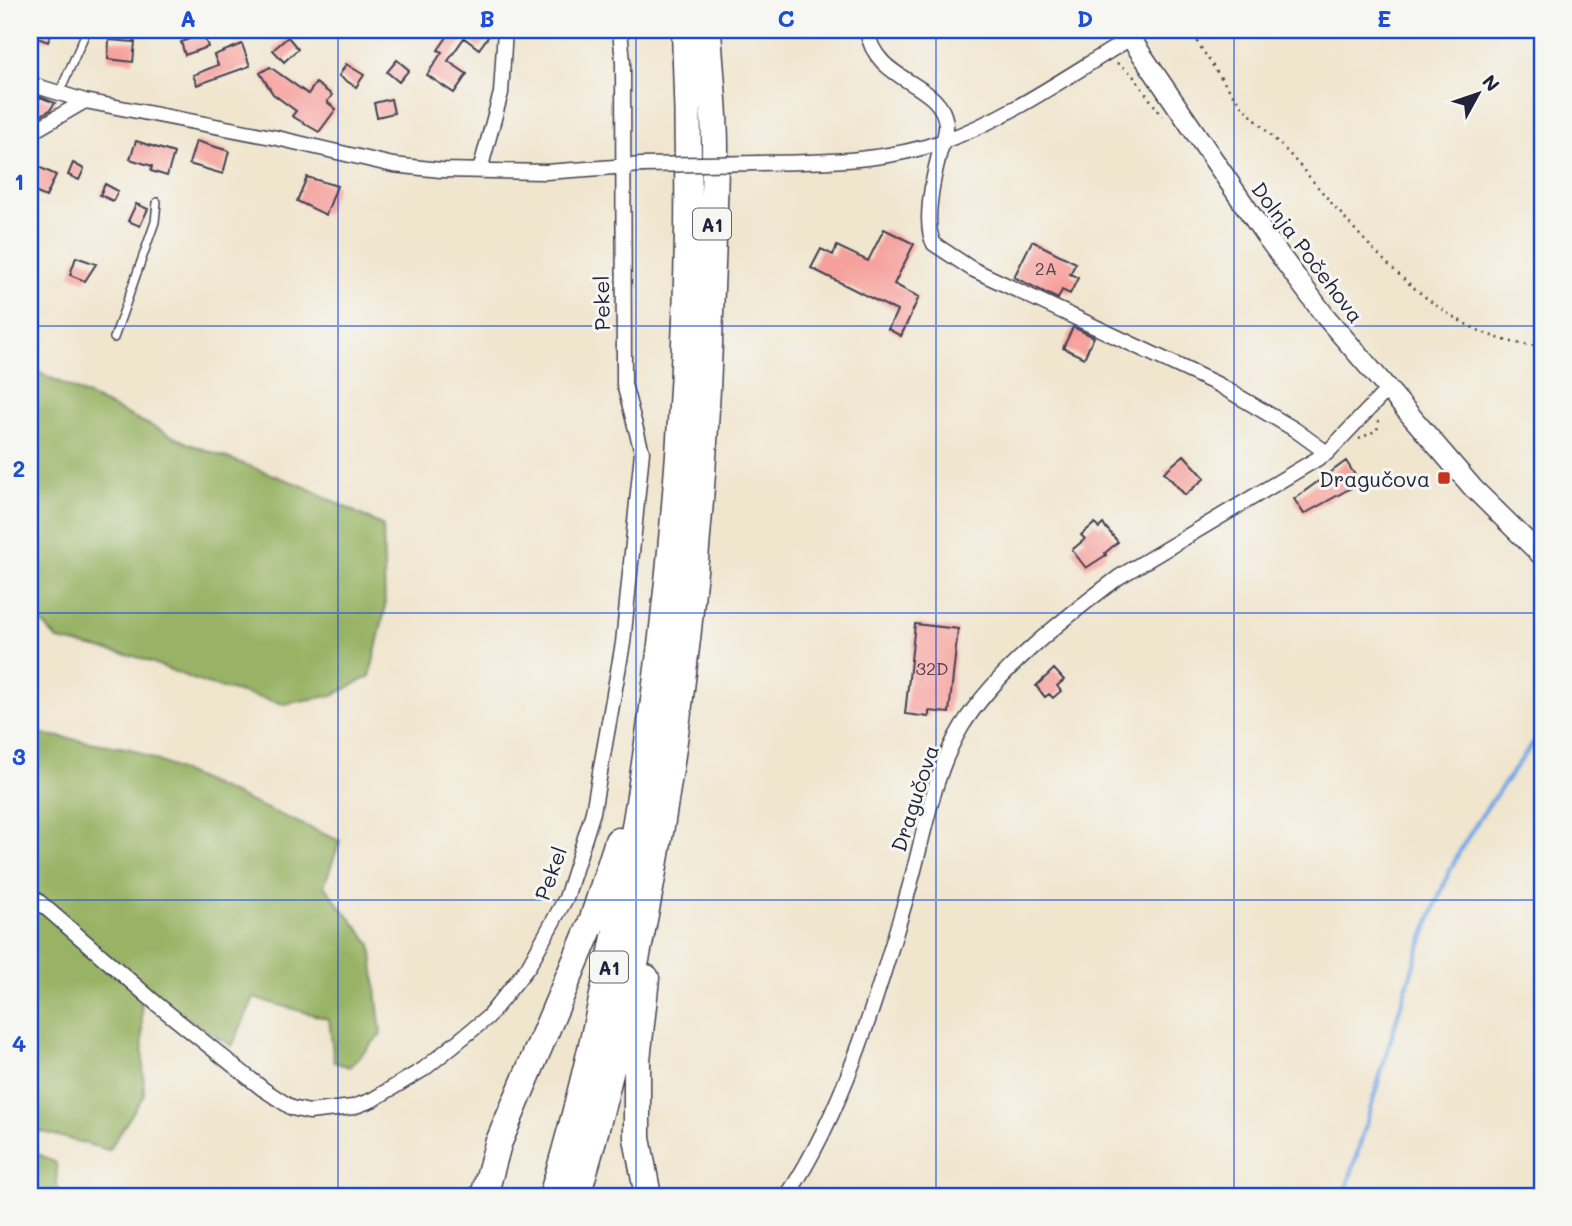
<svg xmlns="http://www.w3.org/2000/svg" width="1572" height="1226" viewBox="0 0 1572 1226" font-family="Mali,sans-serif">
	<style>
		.forest { fill: #98b365; stroke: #5d6a50; stroke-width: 2 }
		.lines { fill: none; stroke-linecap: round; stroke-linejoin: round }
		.stream { stroke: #78a9e3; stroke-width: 4.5 }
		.building { fill: #f6a09c }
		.service-casing { stroke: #413f51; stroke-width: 10 }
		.minor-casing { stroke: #413f51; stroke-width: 17 }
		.secondary-casing { stroke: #413f51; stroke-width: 22 }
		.motorway-casing { stroke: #413f51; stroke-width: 29 }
		.path { stroke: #413f51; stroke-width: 2.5; stroke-dasharray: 2 5; stroke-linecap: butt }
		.service { stroke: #fff; stroke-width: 7 }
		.minor { stroke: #fff; stroke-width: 14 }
		.secondary { stroke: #fff; stroke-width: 19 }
		.motorway { stroke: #fff; stroke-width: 26 }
		.minor-bridge-casing { stroke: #413f51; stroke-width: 17; stroke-linecap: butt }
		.minor-bridge { stroke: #fff; stroke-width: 14 }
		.grid { fill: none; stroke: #1d4ed8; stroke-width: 2; stroke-opacity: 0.55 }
		.poi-dot { fill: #c8321e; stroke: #f6f6f2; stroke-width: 2.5 }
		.labels { text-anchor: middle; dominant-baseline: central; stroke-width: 6; stroke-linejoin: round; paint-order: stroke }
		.number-label { font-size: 18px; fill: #574253 }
		.shield { fill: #f6f6f2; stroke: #626272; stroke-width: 2 }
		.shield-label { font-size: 19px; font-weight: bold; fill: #22223b }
		.street-label { font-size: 21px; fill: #22223b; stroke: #f6f6f2 }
		.poi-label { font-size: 21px; fill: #22223b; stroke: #f6f6f2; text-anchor: end }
		.neatline { fill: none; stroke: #1d4ed8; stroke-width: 2.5 }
		.grid-label { font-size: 23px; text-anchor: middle; font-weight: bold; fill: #1d4ed8 }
	</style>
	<rect width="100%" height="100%" fill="#f6f6f2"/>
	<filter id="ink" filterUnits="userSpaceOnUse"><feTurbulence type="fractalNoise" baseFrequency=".0143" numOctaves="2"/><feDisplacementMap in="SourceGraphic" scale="14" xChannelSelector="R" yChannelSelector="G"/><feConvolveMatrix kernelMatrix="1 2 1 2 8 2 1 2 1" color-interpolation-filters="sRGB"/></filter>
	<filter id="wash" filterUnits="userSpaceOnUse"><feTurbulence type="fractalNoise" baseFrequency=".00686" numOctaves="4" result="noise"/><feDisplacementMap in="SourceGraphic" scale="28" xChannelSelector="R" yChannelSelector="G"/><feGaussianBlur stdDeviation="1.57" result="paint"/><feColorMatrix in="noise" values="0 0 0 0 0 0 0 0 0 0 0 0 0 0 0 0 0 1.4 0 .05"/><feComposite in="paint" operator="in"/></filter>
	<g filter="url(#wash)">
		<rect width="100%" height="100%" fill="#f0e5cd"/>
		<!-- forest -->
		<path class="forest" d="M30,368L189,444L303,486L383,526L385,609L370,676L334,695L284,704L203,683L138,657L58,640L30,610Z
			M30,732L131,749L340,841L324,886L371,944L381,1034L350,1067L334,1062L329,1019L254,998L232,1046L141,990L144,1095L109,1150L40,1131L30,1139Z
			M30,1150L56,1163L58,1196H30Z"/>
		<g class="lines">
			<!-- stream -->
			<path class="stream" d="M1344,1196C1378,1092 1402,983 1445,882C1468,826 1509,780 1542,730"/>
		</g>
		<g id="blocks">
			<!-- building -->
			<path class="building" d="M30,30H52L48,42L30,35Z
				M452,30H493L479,49L464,38L448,61L467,74L454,93L427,75L442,52L438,50Z
				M203,34L208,47L185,55L181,42Z
				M288,37L298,49L284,62L273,50Z
				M109,40L135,42L133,62L108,59Z
				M242,44L250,66L197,85L193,75L218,65L214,55Z
				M397,60L409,70L399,82L387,72Z
				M346,64L364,75L356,87L339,76Z
				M270,67L308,94L316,83L332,95L327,102L336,109L319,132L292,116L296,111L273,94L260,73Z
				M40,97L55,103L50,110L36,118L30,114V98L37,103Z
				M391,99L394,113L377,117L374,103Z
				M136,141L174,153L167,176L151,171L152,166L130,159Z
				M196,141L229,151L223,174L189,164Z
				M30,163L56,175L46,197L30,190Z
				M73,163L84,169L79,180L68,175Z
				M307,177L337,186L326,215L297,201Z
				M105,184L118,191L113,201L100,195Z
				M136,204L148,209L140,226L128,221Z
				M884,229L914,244L894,284L919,297L901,336L888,329L897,311L811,268L821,249L833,255L837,246L868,261Z
				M1032,241L1076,263L1070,274L1078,278L1070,294L1062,290L1058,299L1014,277Z
				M76,257L96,264L85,281L70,275Z
				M1073,327L1094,337L1084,358L1063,348Z
				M1184,455L1205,478L1185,495L1164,472Z
				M1346,461L1360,483L1304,514L1294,499Z
				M1095,523L1099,528L1103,524L1118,542L1105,553L1106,555L1086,568L1072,550L1085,539L1081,535Z
				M915,624L958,629L949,713L929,711V717L905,714Z
				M1054,669L1064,680L1057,686L1061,691L1053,698L1049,694L1045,697L1036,686Z"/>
		</g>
	</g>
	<g filter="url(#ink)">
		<use href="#blocks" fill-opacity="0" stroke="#413f51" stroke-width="2"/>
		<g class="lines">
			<!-- service casing -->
			<g class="service-casing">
				<path id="service" d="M59,93L87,30
					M114,338L155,222L157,202"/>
			</g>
			<!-- minor casing -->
			<g class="minor-casing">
				<path id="minor" d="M867,30C875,84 942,81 946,124C947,134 941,146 939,155C933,178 923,225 934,244L972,269L1219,385L1294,429L1327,453
					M30,84L85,101L277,138L393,165L441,170L546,172L642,165
					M30,133L85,101
					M760,163C822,162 885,162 944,141C1011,117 1070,74 1131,38
					M480,170L501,93L505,30
					M30,894L158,1005L263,1089L292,1108L309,1112L353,1107L372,1100L424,1069L488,1017L528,967L566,898L593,812L623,643L642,452L624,384L623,62L620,30
					M787,1196C845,1109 878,993 908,892C924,838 932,775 962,726C998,669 1066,617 1119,577L1327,453L1387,390"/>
			</g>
			<!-- secondary casing -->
			<g class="secondary-casing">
				<path id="secondary" d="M1125,30L1265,235L1325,316L1473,488L1542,556"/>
			</g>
			<!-- motorway casing -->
			<g class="motorway-casing">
				<path id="motorway" d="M646,978L637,1060V1138L648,1196
					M484,1196L498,1144L592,922L618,841
					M552,1196C589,1075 614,951 635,827C679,563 696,296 685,30
					M577,1196C658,920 698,631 709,343C711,278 715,213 715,148C715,109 710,69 708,30"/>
			</g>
			<!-- path -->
			<path class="path" d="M1098,30L1102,40
				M1189,30C1203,50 1216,72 1231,92C1249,116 1273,136 1293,158C1356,230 1439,343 1542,346
				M1117,63L1131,73L1162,116
				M1359,439L1377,430L1379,420"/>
			<!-- service -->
			<use href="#service" class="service"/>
			<!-- minor -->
			<use href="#minor" class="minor"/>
			<!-- secondary -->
			<use href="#secondary" class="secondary"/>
			<!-- motorway -->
			<use href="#motorway" class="motorway"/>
			<!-- minor-bridge casing -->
			<g class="minor-bridge-casing">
				<path id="minor-bridge" d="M642,165L760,163"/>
			</g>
			<!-- minor-bridge -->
			<use href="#minor-bridge" class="minor-bridge"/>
		</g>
	</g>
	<!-- grid -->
	<path class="grid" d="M338,30V1196M636,30V1196M936,30V1196M1234,30V1196M30,326H1542M30,613H1542M30,900H1542"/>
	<!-- markers -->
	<rect class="poi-dot" x="1437" y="471" width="14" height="14" rx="3.5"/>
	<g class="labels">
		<!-- number labels -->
		<g class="number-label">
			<text x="1046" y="268">2A</text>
			<text x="932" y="668">32D</text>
		</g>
		<!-- shield labels -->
		<g class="shield">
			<rect x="693" y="208.5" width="38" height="31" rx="5"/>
			<rect x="590" y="951.5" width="38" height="31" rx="5"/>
		</g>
		<g class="shield-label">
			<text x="712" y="224">A1</text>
			<text x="609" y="967">A1</text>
		</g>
		<!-- street labels -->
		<g class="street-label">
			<text transform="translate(1308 252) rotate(53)">Dolnja Počehova</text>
			<text transform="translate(601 303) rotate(-91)">Pekel</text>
			<text transform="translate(914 798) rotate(-72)">Dragučova</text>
			<text transform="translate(550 873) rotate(-70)">Pekel</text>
		</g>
		<!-- poi labels -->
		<g class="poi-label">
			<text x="1430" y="478">Dragučova</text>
		</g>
	</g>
	<!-- margin -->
	<rect width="1572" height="1226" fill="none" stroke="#f6f6f2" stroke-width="77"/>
	<!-- north arrow -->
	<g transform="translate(1478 94) rotate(50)" stroke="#f6f6f2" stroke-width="5" paint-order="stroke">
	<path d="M0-5L12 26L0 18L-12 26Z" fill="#22223b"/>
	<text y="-10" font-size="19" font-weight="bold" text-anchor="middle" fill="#22223b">N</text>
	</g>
	<rect x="38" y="38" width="1496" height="1150" class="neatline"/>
	<g class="grid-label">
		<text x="188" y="27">A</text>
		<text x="487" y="27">B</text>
		<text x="786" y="27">C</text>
		<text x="1085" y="27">D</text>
		<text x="1384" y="27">E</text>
		<text x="19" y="190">1</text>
		<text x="19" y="477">2</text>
		<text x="19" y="765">3</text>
		<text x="19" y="1052">4</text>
	</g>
</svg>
